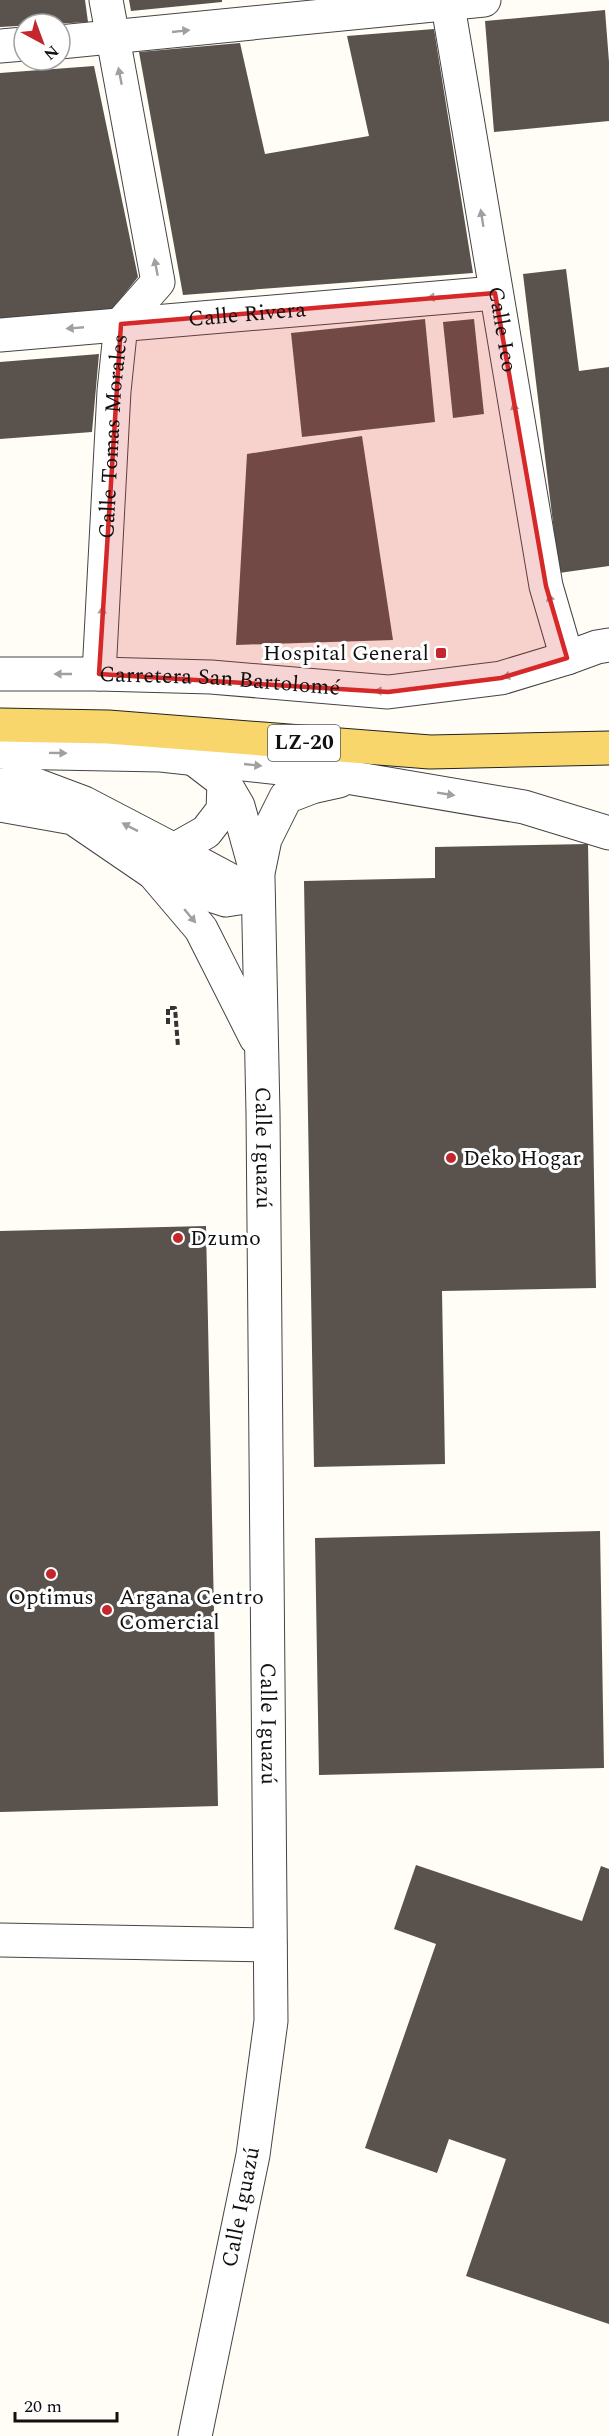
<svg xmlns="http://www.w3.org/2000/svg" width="609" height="2436" viewBox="0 0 609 2436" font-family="Spectral,serif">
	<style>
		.building { fill: #5a524d }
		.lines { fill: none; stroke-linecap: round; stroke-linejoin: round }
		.minor-casing { stroke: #444; stroke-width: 35 }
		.major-casing { stroke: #222; stroke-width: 35 }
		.path { stroke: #333; stroke-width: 4; stroke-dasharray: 6 3; stroke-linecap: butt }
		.minor { stroke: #fff; stroke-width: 33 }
		.major { stroke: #f9d66b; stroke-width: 33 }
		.oneway { fill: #a0a0a0 }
		.marked { fill: #d62828; fill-opacity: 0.2; stroke: #d62828; stroke-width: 4.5; stroke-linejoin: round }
		.poi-dot { fill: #c4262e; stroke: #fff; stroke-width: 2 }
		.labels { text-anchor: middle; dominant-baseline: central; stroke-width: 6; stroke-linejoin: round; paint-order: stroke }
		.shield { fill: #fff; stroke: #585858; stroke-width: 1.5 }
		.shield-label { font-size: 21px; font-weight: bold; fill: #111 }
		.street-label { font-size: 22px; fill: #111; stroke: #fff }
		.poi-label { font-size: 22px; fill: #111; stroke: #fff; text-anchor: start }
	</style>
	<rect width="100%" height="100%" fill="#fffdf5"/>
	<!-- building -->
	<path class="building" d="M0,0H85L88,22L0,27Z
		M129,0H222V2L131,11Z
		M605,10L609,62V121L494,132L485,21Z
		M434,29L473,273L183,295L139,52L240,43L265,154L369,136L347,36Z
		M94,66L138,277L110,312L0,320V73Z
		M566,269L579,371L609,367V566L559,573L523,274Z
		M425,319L435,422L302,437L291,333Z
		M474,319L484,414L453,418L443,322Z
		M99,354L92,432L0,439V362Z
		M362,436L393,640L236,645L247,454Z
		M588,844L596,1288L442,1291L445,1464L314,1467L304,881L435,878V847Z
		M206,1226L218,1806L0,1812V1231Z
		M600,1531L604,1768L319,1775L315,1538Z
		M416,1865L582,1921L601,1866L609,1869V2324L466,2276L506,2159L449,2139L437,2173L365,2148L436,1944L394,1929Z"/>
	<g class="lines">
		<!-- minor casing -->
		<g class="minor-casing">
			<g id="minor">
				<path id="s1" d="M447,0L546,586L567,658"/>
				<path d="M60,42L484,0"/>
				<path d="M0,46L24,44"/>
				<path id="s2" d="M0,335L495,293"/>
				<path id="s3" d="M0,674H99L211,677L388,692L501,678L567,658L597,647L609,645"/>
				<path id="s4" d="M99,674L114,391L121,324L158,282L106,0"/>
				<path d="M0,752L161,755L317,772L524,807L609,833"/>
				<path id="s5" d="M194,759L224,782L238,806L258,878L263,1113L271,2021L253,2155L195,2436"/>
				<path d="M0,785L28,782L84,803L174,850L206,832L223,810L224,782"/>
				<path d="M0,805L73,818L152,872L192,889L226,900L258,895"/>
				<path d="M174,850L254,893"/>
				<path d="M258,873L265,839L286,797L312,787L339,781"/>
				<path d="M156,876L201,929L256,1038"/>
				<path d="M0,1940L270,1945"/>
			</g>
		</g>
		<!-- major casing -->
		<g class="major-casing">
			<path id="major" d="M0,725L108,727L430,752L609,748"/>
		</g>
		<!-- path -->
		<path class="path" d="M168,1024V1008H175L178,1047"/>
		<!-- minor -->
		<use href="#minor" class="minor"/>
		<!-- major -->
		<use href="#major" class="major"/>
	</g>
	<!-- one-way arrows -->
	<defs><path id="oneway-solid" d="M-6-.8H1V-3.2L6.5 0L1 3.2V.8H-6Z" transform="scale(1.5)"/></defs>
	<g class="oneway">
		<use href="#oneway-solid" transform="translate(181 31) rotate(-6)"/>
		<use href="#oneway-solid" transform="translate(120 76) rotate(-101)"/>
		<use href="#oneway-solid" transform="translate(482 218) rotate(-99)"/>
		<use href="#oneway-solid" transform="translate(156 267) rotate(-101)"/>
		<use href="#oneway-solid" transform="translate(436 297) rotate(175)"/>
		<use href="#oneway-solid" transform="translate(75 328) rotate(175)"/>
		<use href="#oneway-solid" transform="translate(515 411) rotate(-100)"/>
		<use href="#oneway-solid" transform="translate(551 602) rotate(-106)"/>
		<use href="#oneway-solid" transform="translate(102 615) rotate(-87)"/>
		<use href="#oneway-solid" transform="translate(63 674) rotate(180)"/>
		<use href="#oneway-solid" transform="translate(511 675) rotate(164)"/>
		<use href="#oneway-solid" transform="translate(383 691) rotate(-179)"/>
		<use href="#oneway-solid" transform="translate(58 753) rotate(1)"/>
		<use href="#oneway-solid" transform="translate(253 765) rotate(6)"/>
		<use href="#oneway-solid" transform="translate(446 794) rotate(9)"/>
		<use href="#oneway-solid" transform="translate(130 827) rotate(-153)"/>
		<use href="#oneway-solid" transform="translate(190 916) rotate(50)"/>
	</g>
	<!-- marked area -->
	<path class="marked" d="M495,293L546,586L567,658L501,678L388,692L99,674L121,324Z"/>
	<!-- markers -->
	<g class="poi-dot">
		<rect x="435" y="647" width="12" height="12" rx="3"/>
		<circle cx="451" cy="1158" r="6"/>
		<circle cx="178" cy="1238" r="6"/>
		<circle cx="51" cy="1574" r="6"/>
		<circle cx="107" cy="1610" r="6"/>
	</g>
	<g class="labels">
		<!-- shield labels -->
		<rect class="shield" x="268" y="725" width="72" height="36" rx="4.5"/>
		<g class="shield-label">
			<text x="304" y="743">LZ-20</text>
		</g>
		<!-- street labels -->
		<g class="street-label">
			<text stroke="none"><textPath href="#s2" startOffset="248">Calle Rivera</textPath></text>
			<text stroke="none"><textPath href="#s1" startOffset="334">Calle Ico</textPath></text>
			<text stroke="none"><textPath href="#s4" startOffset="238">Calle Tomas Morales</textPath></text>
			<text stroke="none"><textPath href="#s3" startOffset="220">Carretera San Bartolomé</textPath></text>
			<text stroke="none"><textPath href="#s5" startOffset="410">Calle Iguazú</textPath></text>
			<text stroke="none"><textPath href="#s5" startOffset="986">Calle Iguazú</textPath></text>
			<text transform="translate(241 2207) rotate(-79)">Calle Iguazú</text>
		</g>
		<!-- poi labels -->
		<g class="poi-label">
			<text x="429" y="653" text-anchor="end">Hospital General</text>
			<text x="463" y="1158">Deko Hogar</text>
			<text x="190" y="1238">Dzumo</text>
			<text x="51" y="1597" text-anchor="middle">Optimus</text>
			<text x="119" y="1597">Argana Centro<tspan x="119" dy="25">Comercial</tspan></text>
		</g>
	</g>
	<!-- north arrow -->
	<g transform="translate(42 42) rotate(139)"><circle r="28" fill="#ffffff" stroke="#a0a0a0" stroke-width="1.5"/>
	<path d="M0-4.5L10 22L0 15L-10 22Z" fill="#c4262e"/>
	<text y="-9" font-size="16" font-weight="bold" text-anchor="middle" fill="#111111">N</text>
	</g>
	<!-- scale -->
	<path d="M15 2412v9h102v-9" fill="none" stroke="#111111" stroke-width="3"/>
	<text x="24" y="2412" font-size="18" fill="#111111" stroke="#ffffff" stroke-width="4.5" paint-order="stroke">20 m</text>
</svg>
